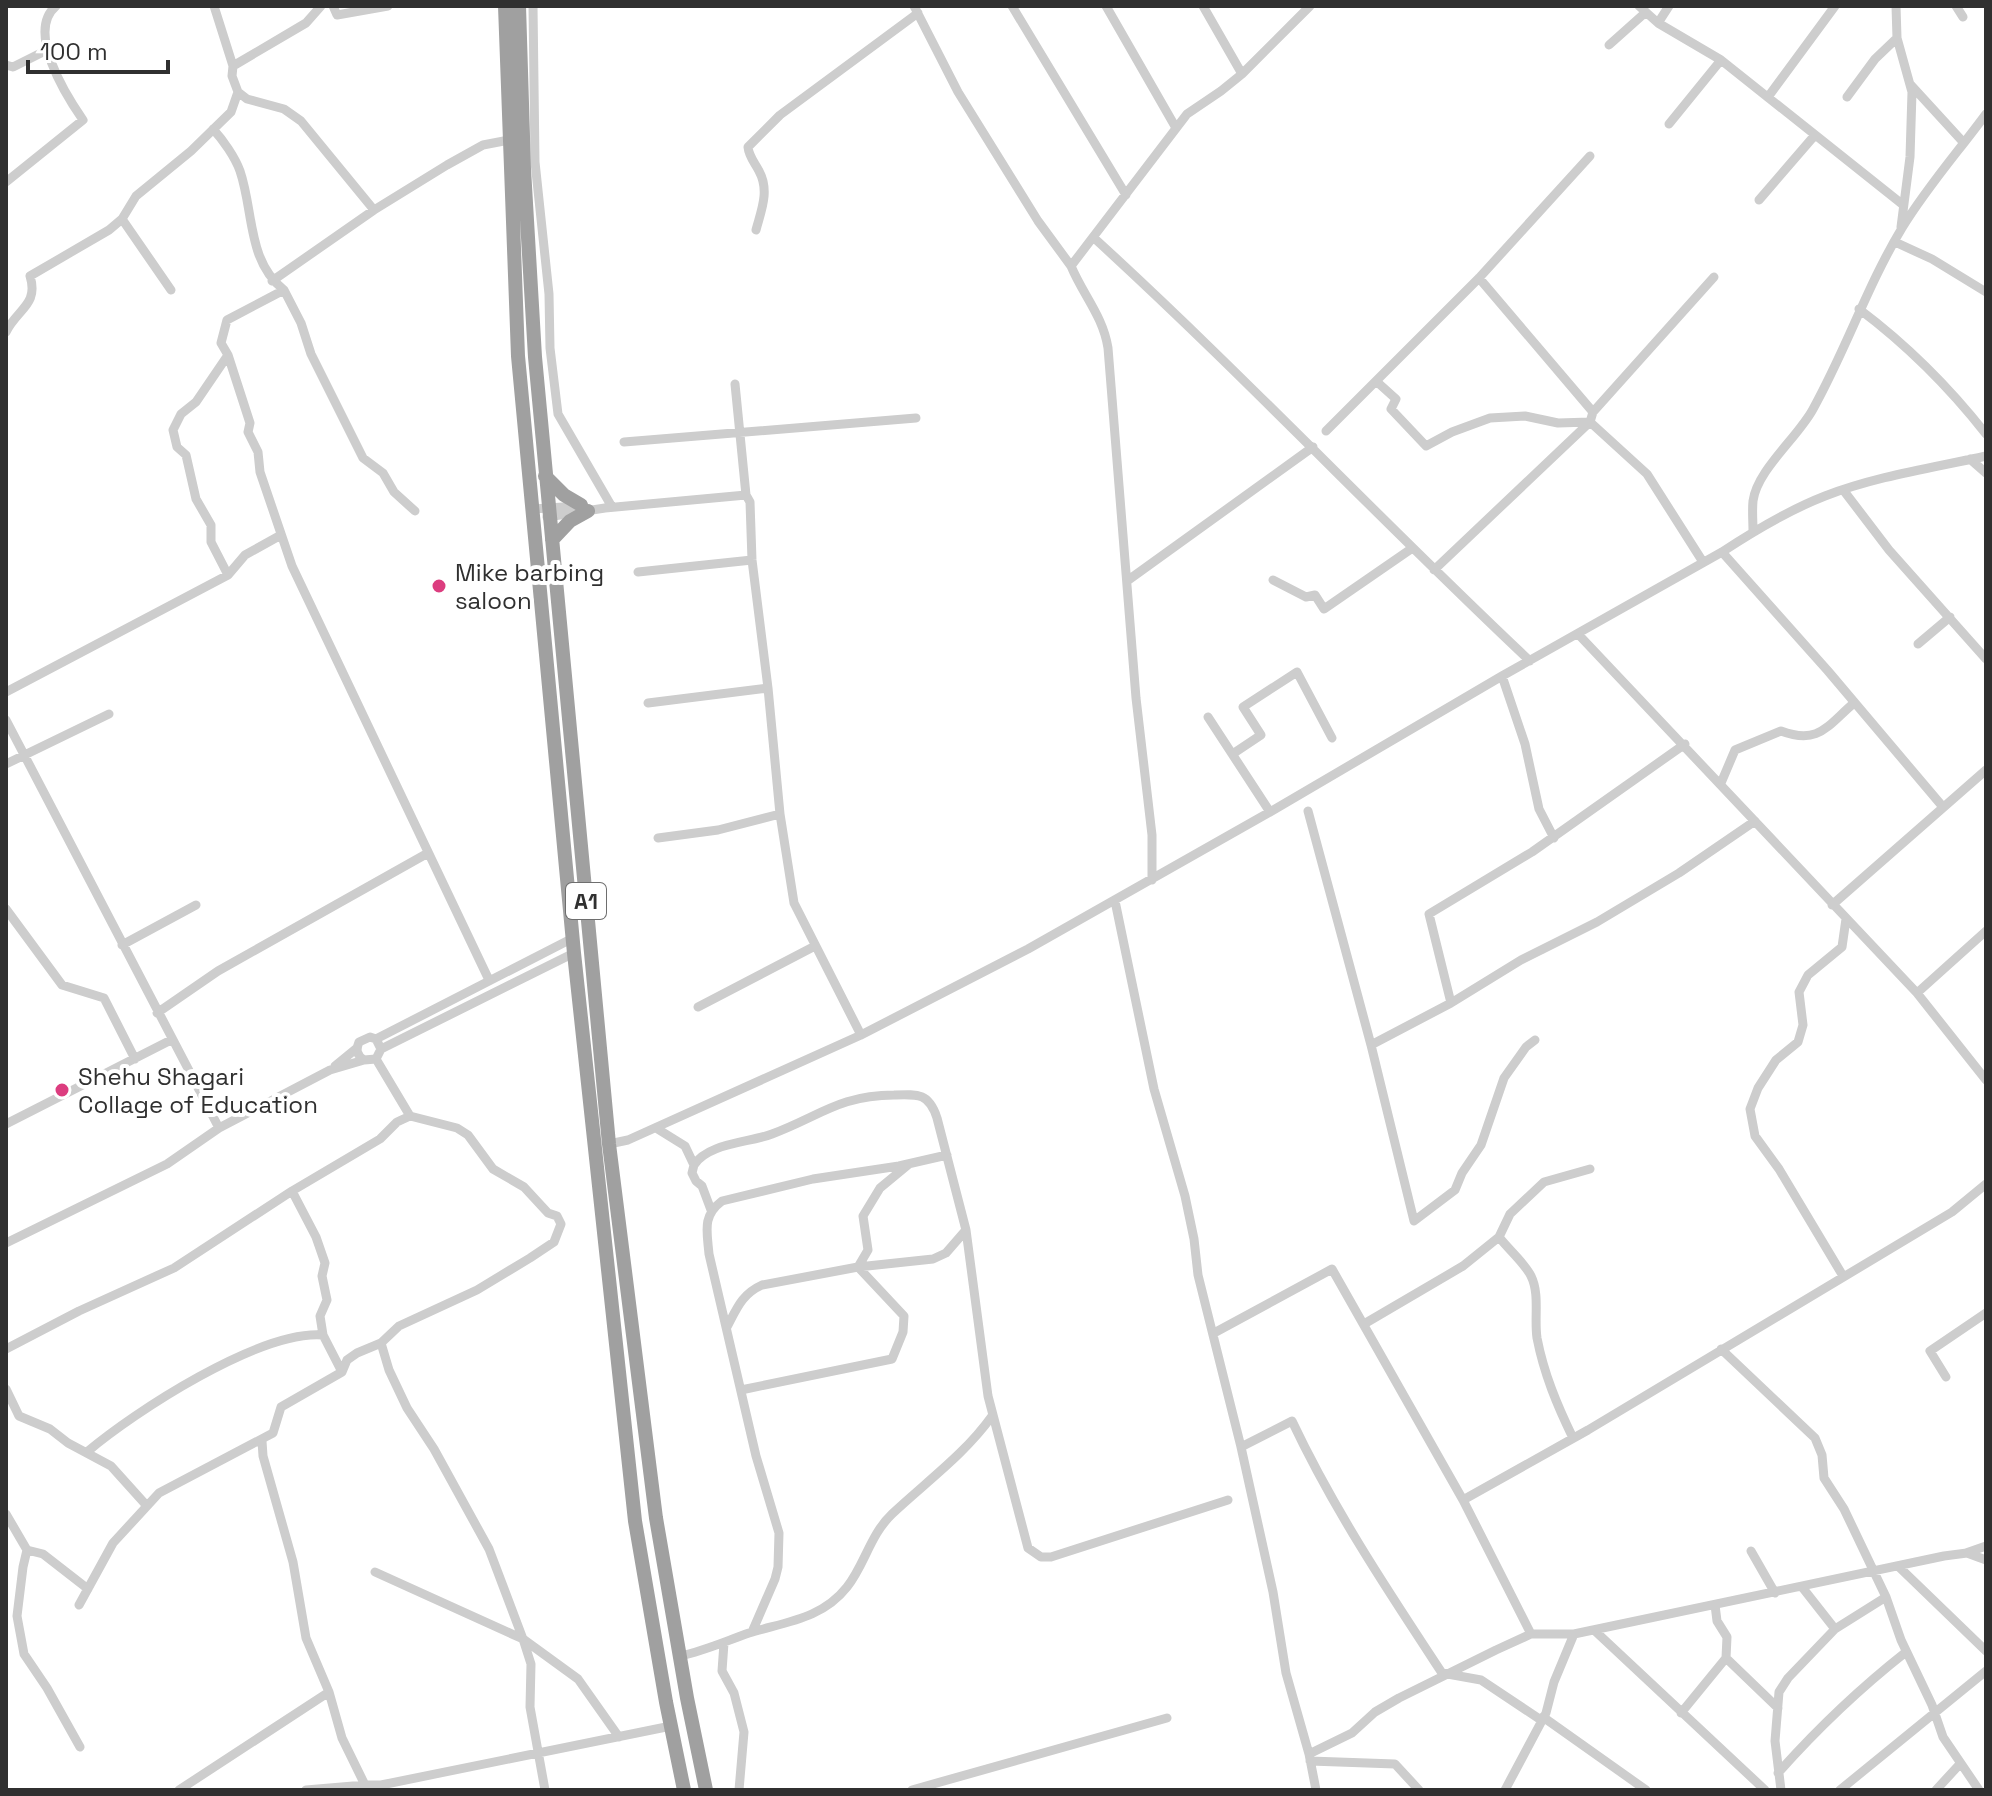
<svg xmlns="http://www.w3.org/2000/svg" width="1992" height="1796" viewBox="0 0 1992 1796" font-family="'Space Grotesk',sans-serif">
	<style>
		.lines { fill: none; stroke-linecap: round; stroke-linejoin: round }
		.minor { stroke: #cdcdcd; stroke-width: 9 }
		.trunk { stroke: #a0a0a0; stroke-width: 14 }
		.poi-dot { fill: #dc3d7f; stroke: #fff; stroke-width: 3 }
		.labels { text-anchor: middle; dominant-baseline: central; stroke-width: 8; stroke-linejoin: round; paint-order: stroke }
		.shield { fill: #fff; stroke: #6e6e6e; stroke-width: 2 }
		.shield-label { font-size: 22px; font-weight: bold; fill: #303030 }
		.poi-label { font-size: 24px; fill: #303030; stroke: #fff; text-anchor: start }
	</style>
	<rect width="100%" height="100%" fill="#fff"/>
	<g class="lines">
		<!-- minor -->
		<path class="minor" d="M333,6L337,15L388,6
			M533,6L535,162L549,294L550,348L558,414L612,507
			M914,6L958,92L1038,221L1071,266
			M1012,6L1126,195
			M1106,6L1176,128
			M1203,6L1242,74
			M1639,6L1658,23L1721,60L1902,204
			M1896,6L1897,38L1912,92L1910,157L1901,227
			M1956,6L1963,17
			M1658,23L1669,6
			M1609,45L1646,12
			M6,65L13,67L45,51
			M233,66L306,23L321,6
			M1910,84L1964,143
			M238,92L247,99L284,109L301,121L374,210
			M1768,97L1835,6
			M1847,97L1875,59L1897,38
			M1669,124L1721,60
			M213,129C223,140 235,157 240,171C254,212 247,261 284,290L227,320L221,343L228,355L196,402L181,414L173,430L177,447L186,455L196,499L211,525V542L228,575
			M6,182L83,120C65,94 26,31 56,6
			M1759,200L1815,135
			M122,219L171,290
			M756,230C761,211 770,191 759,171C755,163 749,157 748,147L780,115L918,13
			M1093,237C1243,374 1382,522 1530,661
			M1895,242L1932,259L1986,292
			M1479,278L1593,412
			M272,281L374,210L447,165L483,145L509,140
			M284,290L301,323L311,354L363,458L383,473L394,492L415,511
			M1859,309C1907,345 1949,387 1986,434
			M6,332C17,309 39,305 30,276L109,230L122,219L136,196L191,151L231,112L238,92L232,76L233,66L214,6
			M228,355L250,423L248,432L258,452L260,472L292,566L489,980
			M1376,381L1396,399L1391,409L1426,446L1452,432L1490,418L1525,416L1558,423L1590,422L1647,474L1703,562
			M735,384L746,495L750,502L752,560L768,688L780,814L794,903L861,1035
			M1326,431L1479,278L1590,156
			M624,442L916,418
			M1970,459L1986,473
			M1844,491L1889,550L1986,659
			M533,509L578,506
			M547,517L605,508L746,495
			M1753,531C1753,521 1752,511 1753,501C1757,470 1798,437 1813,409C1846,350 1867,286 1902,228C1927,187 1958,152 1986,114
			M1722,552L1828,671L1943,807
			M1434,570L1590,422L1593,412L1714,277
			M638,572L752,560
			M1273,580L1306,597L1315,595L1324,609L1411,549
			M1127,581L1313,447
			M1578,634L1917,993L1986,1080
			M1918,644L1950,617
			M1502,676L1525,744L1539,809L1554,838
			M6,692L228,575L245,555L281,535
			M648,703L768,688
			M1208,717L1270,812
			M6,720L219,1128
			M1234,753L1261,735L1243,707L1297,672L1332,738
			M6,764L109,714
			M1721,783L1735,750L1781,731C1819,745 1827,726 1854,703
			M1308,811L1371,1045
			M658,838L718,830L780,814
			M1152,880V835L1136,698L1108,348C1103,316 1083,295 1071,266L1187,114L1221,91L1242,74L1310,6
			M1115,901L1154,1089L1185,1196L1194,1239L1198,1275L1241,1447L1292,1421C1334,1510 1388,1591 1442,1673L1481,1680L1541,1720
			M1832,905L1986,770
			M6,909L62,985L104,998L135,1059
			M122,945L196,905
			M1917,993L1986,931
			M1451,1003L1521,960L1597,922L1679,873L1755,821
			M698,1007L815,946
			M157,1013L218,971L428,853
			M376,1039L573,938
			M1535,1040L1526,1047L1504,1078L1481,1145L1462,1173L1455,1190L1414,1221L1371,1045L1451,1003L1429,914L1532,852L1685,744
			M381,1049L376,1039L370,1037L359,1042C356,1049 356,1055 364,1060L376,1059L381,1049L574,953
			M335,1066L357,1048
			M6,1124L171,1040
			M656,1128L685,1146L694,1165L692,1173L696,1181L702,1186L711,1210
			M609,1144L628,1140L861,1035L1028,949L1270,812L1502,676L1722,552C1754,531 1789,510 1825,496C1877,476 1932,468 1986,456
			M694,1165C708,1143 748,1143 772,1134C818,1117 840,1095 894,1095C918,1094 929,1093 937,1118L966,1230L988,1396L1028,1548L1041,1557H1051L1228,1500
			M292,1191L316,1237L325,1263L322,1276L327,1300L320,1316L323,1335L342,1372
			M1499,1237C1508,1249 1524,1262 1531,1276C1540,1294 1534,1318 1537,1338C1544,1374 1557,1405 1573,1438
			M6,1243L167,1164L219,1128L330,1070L364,1060
			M858,1267L868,1250L863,1216L880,1188L909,1164
			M1843,1276L1779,1169L1755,1136L1750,1109L1758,1088L1776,1060L1798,1042L1803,1025L1799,992L1808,975L1842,947L1846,919
			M1364,1324L1463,1266L1499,1237L1510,1214L1544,1182L1590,1169
			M727,1327C737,1308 742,1294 762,1285L858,1267L933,1259L946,1253L966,1230
			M1214,1333L1332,1269L1463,1500L1531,1634
			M381,1343L389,1370L407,1408L434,1449L489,1549L523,1639L578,1679L619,1737
			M6,1349L79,1311L174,1268L292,1191L380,1139L397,1122L410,1116L376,1059
			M1721,1349L1815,1438L1822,1455L1824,1478L1844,1509L1886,1597L1901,1640L1932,1705L1943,1737L1979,1790
			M1946,1377L1930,1351L1986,1313
			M6,1389L19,1416L50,1429L68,1443L111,1466L147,1506
			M741,1390L892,1359L903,1332L904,1316L858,1267
			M262,1441L263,1456L293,1562L306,1638L329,1692L342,1738L365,1785H381L671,1726
			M1241,1447L1273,1592L1286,1673L1309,1754
			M87,1452C134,1412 260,1330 323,1335
			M1463,1500L1588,1430L1952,1212L1986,1184
			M6,1514L27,1550L43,1554L88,1589
			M27,1550L23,1567L17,1616L24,1654L47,1688L80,1747
			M1751,1551L1775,1593
			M1966,1553L1986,1546
			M1898,1566L1986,1651
			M375,1572L523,1639L531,1664L530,1707L545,1790
			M1802,1587L1835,1629
			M79,1605L113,1543L159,1493L273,1433L281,1407L342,1372L347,1360L357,1353L381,1343L399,1326L477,1290L530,1258L554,1242L561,1224L557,1216L548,1213L524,1187L493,1169L468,1135L457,1128L410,1116
			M1594,1630L1765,1790
			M752,1632L775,1579L778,1567L779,1533L756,1456L709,1254C707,1231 702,1216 722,1201L813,1179L899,1166L947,1155
			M724,1643L722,1671L734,1693L744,1732L739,1790
			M680,1656C704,1651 726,1641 749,1633C785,1622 822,1619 847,1587C865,1564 870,1535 892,1514C926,1482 965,1454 992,1416
			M1726,1658L1778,1708
			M1681,1713L1726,1658L1727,1637L1717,1621L1715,1605
			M1543,1717L1646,1790
			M1310,1761L1395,1764L1419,1790
			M1778,1773C1818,1728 1859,1689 1906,1652
			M179,1790L329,1692
			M306,1790L365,1785
			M912,1790L1167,1718
			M1316,1790L1309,1754L1352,1733L1375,1712L1399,1698L1496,1650L1531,1634H1574L1944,1556L1967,1553L1986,1560
			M1505,1790L1546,1713L1554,1682L1574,1634
			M1781,1790L1775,1741L1779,1692L1788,1678L1835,1629L1886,1597
			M1840,1790L1986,1671
			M1936,1790L1959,1765"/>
		<!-- trunk -->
		<path class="trunk" d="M505,6L518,356L574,953L635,1521L666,1702L684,1790
			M519,6L524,169L535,357L609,1144L656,1518L687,1698L706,1790
			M545,476L564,495L581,505
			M552,540L570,521L588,511"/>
	</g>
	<!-- markers -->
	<g class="poi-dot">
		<circle cx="439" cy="586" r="8"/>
		<circle cx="62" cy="1090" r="8"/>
	</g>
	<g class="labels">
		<!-- shield labels -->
		<rect class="shield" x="566" y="883" width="40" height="36" rx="6"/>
		<g class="shield-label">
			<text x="586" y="901">A1</text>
		</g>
		<!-- poi labels -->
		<g class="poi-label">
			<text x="455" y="572">Mike barbing<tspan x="455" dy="28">saloon</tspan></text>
			<text x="78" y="1076">Shehu Shagari<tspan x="78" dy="28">Collage of Education</tspan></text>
		</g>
	</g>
	<!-- border -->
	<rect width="1992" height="1796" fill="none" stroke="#303030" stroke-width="16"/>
	<!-- scale -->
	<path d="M28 60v12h140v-12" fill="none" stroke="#303030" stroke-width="4"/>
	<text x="40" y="60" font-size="24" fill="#303030" stroke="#ffffff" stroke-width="6" paint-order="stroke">100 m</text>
</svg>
